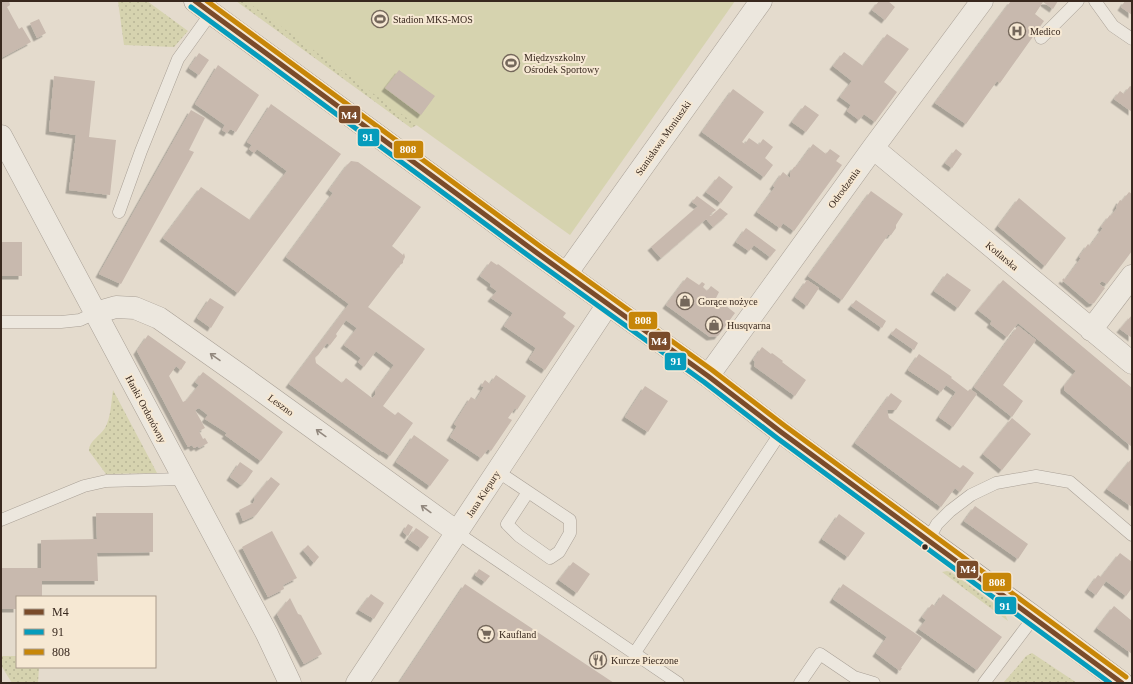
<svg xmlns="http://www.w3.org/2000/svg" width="1133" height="684" viewBox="0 0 1133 684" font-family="Georgia,serif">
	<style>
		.grass { fill: url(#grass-dots) }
		.pitch { fill: #d6d3af }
		.building { fill: #c8b9ae; fill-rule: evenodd; filter: url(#shadow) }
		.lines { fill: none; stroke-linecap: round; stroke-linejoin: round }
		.lane-casing { stroke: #a9a096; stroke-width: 13 }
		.street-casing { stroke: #a9a096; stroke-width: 23 }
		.secondary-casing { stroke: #999086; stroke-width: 23 }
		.lane { stroke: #ece7de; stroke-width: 12 }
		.street { stroke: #ece7de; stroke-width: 22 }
		.secondary { stroke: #ece7de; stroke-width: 22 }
		.bus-1-casing { stroke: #f6e8d3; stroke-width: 8 }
		.bus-2-casing { stroke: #f6e8d3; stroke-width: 8 }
		.bus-3-casing { stroke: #f6e8d3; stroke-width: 8 }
		.bus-1 { stroke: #7a4b2a; stroke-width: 5 }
		.bus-2 { stroke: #069cbc; stroke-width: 5 }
		.bus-3 { stroke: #c78608; stroke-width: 5 }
		.oneway { stroke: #92887e }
		.bus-dot { fill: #38281e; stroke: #f6e8d3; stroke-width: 1.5 }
		.labels { text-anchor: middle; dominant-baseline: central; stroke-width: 4; stroke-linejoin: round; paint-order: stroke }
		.poi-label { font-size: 10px; fill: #38281e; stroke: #f6e8d3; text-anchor: start }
		.street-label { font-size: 10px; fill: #38281e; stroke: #f6e8d3 }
		.line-badge { stroke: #f6e8d3; stroke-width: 1.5 }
		.badge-label { font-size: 11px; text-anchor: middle; font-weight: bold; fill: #fff }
	</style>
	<defs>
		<pattern id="grass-dots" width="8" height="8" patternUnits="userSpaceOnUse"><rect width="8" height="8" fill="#d6d3af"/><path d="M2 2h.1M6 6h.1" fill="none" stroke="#b8b596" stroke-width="1.8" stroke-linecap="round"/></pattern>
		<filter id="shadow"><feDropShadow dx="-3.5" dy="3.5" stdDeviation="0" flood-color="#0004"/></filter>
	</defs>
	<rect width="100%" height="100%" fill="#e4dbcd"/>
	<!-- grass -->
	<path class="grass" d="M118,1H147L188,31L174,47L124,45Z
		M236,1H265L417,125L411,128Z
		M113,390L157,473L106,474L89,451C88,442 100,436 105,428C111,417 111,403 113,390Z
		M947,571L951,572L1003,610L1008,621L942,572Z
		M1032,653L1077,683H1003L1018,666L1026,656Z
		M2,656H17V667H39L38,683H12L2,667Z"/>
	<!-- pitch -->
	<path class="pitch" d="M246,1H735L570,235L433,137Z"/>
	<!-- building -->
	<path class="building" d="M1,1H9L10,5L7,7L19,29L22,27L31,42L1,58Z
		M879,1H888L895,7L885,20L872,10Z
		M1011,1H1058L1053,9L1043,2L1035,14L1044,21L1000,83L997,81L966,124L935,103Z
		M1125,1H1132V15L1121,7Z
		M39,19L46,33L37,38L30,23Z
		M887,34L909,49L884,82L897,92L875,122L864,114L859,120L847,111L851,105L840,97L852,81L833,66L844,52L863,66Z
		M199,53L209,60L199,75L189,68Z
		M218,65L259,95L236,132L230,129L227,133L222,130L225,125L195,104Z
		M399,70L435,96L421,115L385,88Z
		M54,76L95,81L89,137L116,140L110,195L69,190L76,135L49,131Z
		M1130,86L1132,87V112L1114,99L1120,91L1124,94Z
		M733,89L764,112L742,142L745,144L749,138L759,145L763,139L773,147L765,158L773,165L764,177L702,132Z
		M271,104L341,154L238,293L163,238L201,187L250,220L287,171L257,149L254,153L249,149L252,145L247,142Z
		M805,105L819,115L806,132L792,122Z
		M191,110L205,118L189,150L194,152L121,284L99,274Z
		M813,144L826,154L830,149L840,156L836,161L842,165L794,231L783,223L780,228L757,212L775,187L773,186L783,172L790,178V173L794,167L797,166Z
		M956,149L962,154L952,168L945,163Z
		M351,161L358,162L421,207L392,246L403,255L404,253L405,257L403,261V263L400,265L368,307L425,349L383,406L395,415L398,412L413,423L390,456L383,451V452L289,384L349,304L286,257L333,193L329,190L348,164ZM346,320L357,328L344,345L361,358L358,362L364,367L376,351L394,365L375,391V395L372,398L346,378L342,383L316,363L315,357L318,355L327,343L330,345L337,336L336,334Z
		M719,176L733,187L721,203L706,192Z
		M871,191L903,214L896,225V228L891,235H888L842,300L808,276Z
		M1129,192L1132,194V251L1107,284L1102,281L1099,284L1105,288L1094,303L1090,304L1062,280L1064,278L1065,280L1081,258L1079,257L1088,244L1090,246L1103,228L1101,227L1110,215L1111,216L1117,208L1116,207L1120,200L1122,201Z
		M697,196L716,210L709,215L711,216L720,208L728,214L713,227L706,219L661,258L651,247L698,206L692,202Z
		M1019,198L1066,238L1045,266L998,226Z
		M746,228L776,250L770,257L754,245L749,251L736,242Z
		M1,242H22V276H1Z
		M491,261L497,265L498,264L566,313L563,317L575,326L545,370L529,359L536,348L504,326L513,313L491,298L497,291L490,286L491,284L480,276Z
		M947,273L971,290L958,308L934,291Z
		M687,277L699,285L702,282L705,284L703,287L707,291L711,286L719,292L716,298L735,313L718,336L710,337L666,305Z
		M807,280L819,288L807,306L795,297Z
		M1003,280L1132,388V447L1064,390V386L1076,371L1018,323L1007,337L990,324L992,321L978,310Z
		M210,298L224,307L211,328L197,318Z
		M856,300L886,321L882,328L851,306Z
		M1132,315V338L1120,329Z
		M1018,326L1036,340L1003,385L1023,401L1012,417L974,387Z
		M896,328L918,343L914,350L891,334Z
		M148,335L186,362L181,370L176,366L169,376L183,402L187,400L199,385L195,382L203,372L283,432L261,461L225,435L227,433L205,419L208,415L199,408L195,410L205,428L199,431L203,439L205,438L208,443L199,448L198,446L194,448L192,445L188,447L137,351Z
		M762,347L771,354L772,353L783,361L782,362L806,380L795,396L754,366L755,362L753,360Z
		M919,354L952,377L951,378L968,391L970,389L977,394L953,427L939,417L956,392L946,385L941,392L908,370Z
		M496,375L526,396L517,410L515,408L508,418L512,420L491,451L488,449L481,458L450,437L457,426L454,424L471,397L476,400L484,387L481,386L485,380L490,384Z
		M645,386L668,401L648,432L625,417Z
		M891,393L902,401L896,410H887L889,418L960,468L963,465L974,473L960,492L955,488L941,507L855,443Z
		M1012,418L1031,434L1002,470L983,454Z
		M414,435L449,460L430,486L396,462Z
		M1132,458V507L1107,489Z
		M240,462L253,471L246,481L241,485L230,477Z
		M271,477L280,484L256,515L243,521L239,510L253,503L255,500L254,498Z
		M975,506L1028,544L1018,559L964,521Z
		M96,513H153V552L97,553L98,581H42V597H17V609H1V568H41V540L97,539Z
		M839,514L865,533L848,557L822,539Z
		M408,524L413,527L408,536L403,532Z
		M416,528L429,537L421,548L408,539Z
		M272,531L297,578L283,585L284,589L268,597L242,547Z
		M308,545L319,557L314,563L303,550Z
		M1120,553L1132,562V588L1126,596L1106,581L1096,595L1088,589L1098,575L1101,577Z
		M573,562L590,574L577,593L559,580Z
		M479,569L490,576L485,582L475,575Z
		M465,584L614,683H399Z
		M843,584L922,638L901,668H902L900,671L876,653L887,637L833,599Z
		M371,594L384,603L374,619L359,610Z
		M943,594L1002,637L977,670L919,629L926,620L922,617L932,604L935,606Z
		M290,598L298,614L301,615L322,654L304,664L277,614Z
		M1114,606L1132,621V654L1097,628Z"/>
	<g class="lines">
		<!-- lane casing -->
		<g class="lane-casing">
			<path id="lane" d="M1095,1L1113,26L1132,39
				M1041,38L1078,1
				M119,212L141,151L178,59L211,13
				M1,322H61L80,320L95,313
				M497,471L570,520V533L559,552L550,558L519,536L507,524L528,492
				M1,520L84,486L106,481L183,479
				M457,532L469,541L678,683
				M928,540L937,524L950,511L971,495L996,483L1036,476L1070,482L1132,535
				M634,654L781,432
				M800,683L820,654L854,677L874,683
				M984,683L1034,617"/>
		</g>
		<!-- street casing -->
		<g class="street-casing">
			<path id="street" d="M1,136L267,634L290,683
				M873,148L1132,363
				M566,274L761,1
				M95,313L116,307L135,308L159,318L244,378L457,532
				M1091,330L1132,276
				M708,376L873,148L982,1
				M357,683L608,304"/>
		</g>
		<!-- secondary casing -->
		<g class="secondary-casing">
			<path id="secondary" d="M195,1L537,253L708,376L781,432L1034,617L1122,683"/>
		</g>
		<!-- lane -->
		<use href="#lane" class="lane"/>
		<!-- street -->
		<use href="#street" class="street"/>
		<!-- secondary -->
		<use href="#secondary" class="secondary"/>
		<!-- bus-1 casing -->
		<g class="bus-1-casing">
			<path id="bus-1" d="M195,1L537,253L708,376L781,432L1122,683"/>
		</g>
		<!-- bus-2 casing -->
		<g class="bus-2-casing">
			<path id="bus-2" d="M191,7L533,259L704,382L777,438L1110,683"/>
		</g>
		<!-- bus-3 casing -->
		<g class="bus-3-casing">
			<path id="bus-3" d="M207,1L541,247L712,370L785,426L1126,677"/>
		</g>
		<!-- bus-1 -->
		<use href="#bus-1" class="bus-1"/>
		<!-- bus-2 -->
		<use href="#bus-2" class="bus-2"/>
		<!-- bus-3 -->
		<use href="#bus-3" class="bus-3"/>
	</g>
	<!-- one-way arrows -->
	<defs><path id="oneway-shaft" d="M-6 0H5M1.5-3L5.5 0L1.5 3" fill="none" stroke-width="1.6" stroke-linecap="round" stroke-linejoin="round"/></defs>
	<g class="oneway">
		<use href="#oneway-shaft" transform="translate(215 357) rotate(-145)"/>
		<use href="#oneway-shaft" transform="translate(321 433) rotate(-144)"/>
		<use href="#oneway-shaft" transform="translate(426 509) rotate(-144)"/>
	</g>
	<!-- icons -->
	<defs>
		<g id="stadium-ring" transform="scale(0.9)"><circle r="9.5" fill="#f6e8d3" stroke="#74675b" stroke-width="1.5"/><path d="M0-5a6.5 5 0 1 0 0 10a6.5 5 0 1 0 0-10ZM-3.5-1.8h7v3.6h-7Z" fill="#74675b"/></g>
		<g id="hospital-ring" transform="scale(0.9)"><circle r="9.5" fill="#f6e8d3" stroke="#74675b" stroke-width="1.5"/><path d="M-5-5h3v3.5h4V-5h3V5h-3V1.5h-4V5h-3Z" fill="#74675b"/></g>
		<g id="shop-ring" transform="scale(0.9)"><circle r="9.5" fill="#f6e8d3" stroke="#74675b" stroke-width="1.5"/><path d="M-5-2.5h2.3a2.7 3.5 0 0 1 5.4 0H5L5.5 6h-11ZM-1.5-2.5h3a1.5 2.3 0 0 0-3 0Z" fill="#74675b"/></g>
		<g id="supermarket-ring" transform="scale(0.9)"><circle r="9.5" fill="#f6e8d3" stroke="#74675b" stroke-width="1.5"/><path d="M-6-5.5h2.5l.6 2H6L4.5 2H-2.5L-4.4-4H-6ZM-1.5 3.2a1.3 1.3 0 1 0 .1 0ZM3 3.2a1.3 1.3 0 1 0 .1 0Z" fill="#74675b"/></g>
		<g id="restaurant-ring" transform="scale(0.9)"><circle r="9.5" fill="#f6e8d3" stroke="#74675b" stroke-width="1.5"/><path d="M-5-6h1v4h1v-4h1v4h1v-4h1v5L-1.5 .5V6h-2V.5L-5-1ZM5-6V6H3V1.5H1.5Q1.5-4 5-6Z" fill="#74675b"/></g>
	</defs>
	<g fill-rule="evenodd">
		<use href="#stadium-ring" x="380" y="19"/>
		<use href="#hospital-ring" x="1017" y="31"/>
		<use href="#stadium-ring" x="511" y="63"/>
		<use href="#shop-ring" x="685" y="301"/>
		<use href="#shop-ring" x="714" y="325"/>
		<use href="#supermarket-ring" x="486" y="634"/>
		<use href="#restaurant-ring" x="598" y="660"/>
	</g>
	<!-- markers -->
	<circle class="bus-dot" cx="925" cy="547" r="3.5"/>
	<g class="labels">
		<!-- poi labels -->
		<g class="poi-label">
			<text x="393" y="19">Stadion MKS-MOS</text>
			<text x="1030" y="31">Medico</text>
			<text x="524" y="57">Międzyszkolny<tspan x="524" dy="12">Ośrodek Sportowy</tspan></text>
			<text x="698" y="301">Gorące nożyce</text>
			<text x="727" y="325">Husqvarna</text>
			<text x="499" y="634">Kaufland</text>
			<text x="611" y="660">Kurcze Pieczone</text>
		</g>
		<!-- street labels -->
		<g class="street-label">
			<text transform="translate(663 138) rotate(-55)">Stanisława Moniuszki</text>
			<text transform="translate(844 188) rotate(-54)">Odrodzenia</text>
			<text transform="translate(1002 256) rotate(40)">Kotlarska</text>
			<text transform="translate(281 405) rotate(36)">Leszno</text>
			<text transform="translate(146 409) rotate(62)">Hanki Ordonówny</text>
			<text transform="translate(483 494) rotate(-57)">Jana Kiepury</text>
		</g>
	</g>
	<g class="line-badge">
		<rect x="338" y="105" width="23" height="19" rx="4" fill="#7a4b2a"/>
		<rect x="357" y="128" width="23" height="19" rx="4" fill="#069cbc"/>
		<rect x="393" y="140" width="31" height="19" rx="4" fill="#c78608"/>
		<rect x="628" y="311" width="30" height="19" rx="4" fill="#c78608"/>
		<rect x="648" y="331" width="23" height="20" rx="4" fill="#7a4b2a"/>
		<rect x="664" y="352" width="23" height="19" rx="4" fill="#069cbc"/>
		<rect x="956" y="560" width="23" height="19" rx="4" fill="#7a4b2a"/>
		<rect x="982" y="572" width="30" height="20" rx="4" fill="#c78608"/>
		<rect x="994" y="596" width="23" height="19" rx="4" fill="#069cbc"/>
	</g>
	<g class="badge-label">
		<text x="349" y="119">M4</text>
		<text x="368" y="141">91</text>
		<text x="408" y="153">808</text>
		<text x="643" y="324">808</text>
		<text x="659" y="345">M4</text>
		<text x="676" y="365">91</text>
		<text x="968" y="573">M4</text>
		<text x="997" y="586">808</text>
		<text x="1005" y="610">91</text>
	</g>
	<!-- border -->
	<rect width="1133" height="684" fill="none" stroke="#38281e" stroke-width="4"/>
	<!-- legend -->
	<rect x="16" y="596" width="140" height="72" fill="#f6e8d3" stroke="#aa9b8b"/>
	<rect x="24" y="609" width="20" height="6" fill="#7a4b2a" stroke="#aa9b8b"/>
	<text x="52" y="616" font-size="12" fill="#38281e">M4</text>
	<rect x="24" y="629" width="20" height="6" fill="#069cbc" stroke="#aa9b8b"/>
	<text x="52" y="636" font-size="12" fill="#38281e">91</text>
	<rect x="24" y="649" width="20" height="6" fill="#c78608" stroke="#aa9b8b"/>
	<text x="52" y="656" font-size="12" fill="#38281e">808</text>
</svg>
